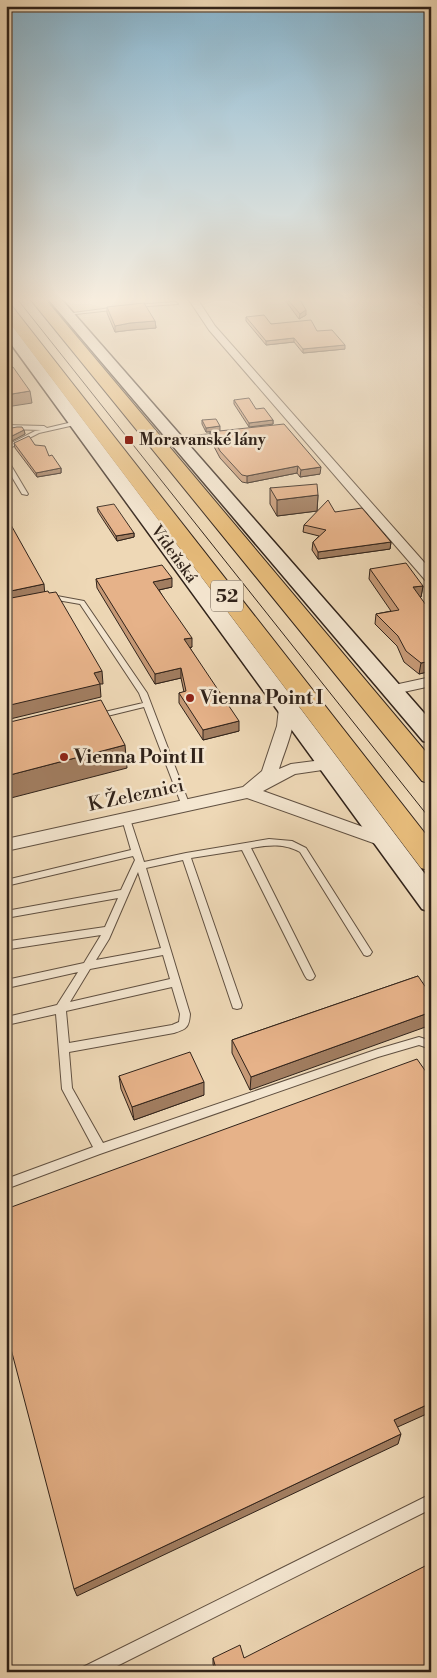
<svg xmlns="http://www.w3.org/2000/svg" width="437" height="1678" viewBox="0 0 437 1678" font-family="'Libre Bodoni',serif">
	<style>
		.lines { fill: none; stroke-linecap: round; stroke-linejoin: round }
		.lane-casing { stroke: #605041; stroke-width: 2 }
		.street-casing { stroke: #605041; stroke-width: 2 }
		.secondary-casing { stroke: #31231a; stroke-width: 3 }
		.highway-casing { stroke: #31231a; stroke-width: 2 }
		.lane { fill: #f4e6d0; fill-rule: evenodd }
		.street { fill: #f4e6d0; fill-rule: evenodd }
		.secondary { fill: #f4e6d0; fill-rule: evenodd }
		.highway { fill: #e7bc7b; fill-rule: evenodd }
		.tram { stroke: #31231a; stroke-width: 1 }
		.wall { fill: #c69976; stroke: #31231a }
		.shaded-wall { fill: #a17d60; stroke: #31231a }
		.building { fill: #e6b289; stroke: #31231a }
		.poi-dot { fill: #8f2418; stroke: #f4e6d0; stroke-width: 2 }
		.labels { text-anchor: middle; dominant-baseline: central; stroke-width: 5; stroke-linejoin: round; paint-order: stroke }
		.far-poi-label { font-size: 16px; font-weight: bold; fill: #31231a; stroke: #f4e6d0; text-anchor: start }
		.far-street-label { font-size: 16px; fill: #31231a; stroke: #f4e6d0 }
		.shield { fill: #f4e6d0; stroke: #6c5e51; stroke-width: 1 }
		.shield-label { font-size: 18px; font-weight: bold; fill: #31231a }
		.poi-label { font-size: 19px; font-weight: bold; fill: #31231a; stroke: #f4e6d0; text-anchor: start }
		.street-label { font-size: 19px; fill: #31231a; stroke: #f4e6d0 }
	</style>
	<rect width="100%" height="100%" fill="#eed8b6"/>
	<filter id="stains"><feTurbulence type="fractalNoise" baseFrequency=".004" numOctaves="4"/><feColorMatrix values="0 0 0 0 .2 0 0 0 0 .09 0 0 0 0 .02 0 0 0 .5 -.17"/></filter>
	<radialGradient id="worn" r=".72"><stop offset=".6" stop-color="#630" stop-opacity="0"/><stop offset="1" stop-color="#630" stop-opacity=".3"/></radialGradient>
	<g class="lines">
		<!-- lane casing -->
		<g class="lane-casing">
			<path id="lane" d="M176,302L178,304L134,307L132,306L134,305Z
				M119,307L121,309L67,315L65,314Z
				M77,421L80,423L79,424L39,433L6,450V446L35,431L41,430L6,429V425L44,426L47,428Z
				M220,433L222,434V436L175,442L172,440L175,438Z
				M6,460L9,462L28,494L27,495L22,494L6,467Z
				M57,596L84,601L147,693L190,806L189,808H183L182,806L144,707L99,718L95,716L96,714L143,703L139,693L80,604L57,600L48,602L45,600Z
				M126,816L130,819L144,862L186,853L269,839L292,841L306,848L372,952L370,955L367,956L364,955L300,852C284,843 268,845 251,848L315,976L313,979L310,980L307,979L305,976L242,850L191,858L242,1005L241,1008L237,1009L233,1008L183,860L146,868L190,1014C189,1027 187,1029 174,1033L69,1052L72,1088L103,1143L378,1049L419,1037L431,1041V1049L419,1045L378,1057L100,1154L6,1189V1179L93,1147L62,1089L56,1014L11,1024L7,1023L6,1021L7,1017L11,1016L57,1005L78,972L7,988L6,980L84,963L101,935L10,949L7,948L6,943L10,941L105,927L118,898L6,918V911L121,890L135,860L133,856L6,886V880L131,850L122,819ZM138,872L161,948L96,960L109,939ZM163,955L170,979L70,1002L90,969ZM172,987L180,1014L179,1022L172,1025L69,1043L66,1011Z
				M431,1494V1509L105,1672H80L83,1667Z"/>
		</g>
		<!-- street casing -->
		<g class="street-casing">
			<path id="street" d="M189,300H198L215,326L431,570V582L426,581L209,330Z
				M431,677V686L390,695L385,693L382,690L385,687Z
				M287,703L292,705C300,717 283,755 279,769L291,764L330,759L336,760L338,764L336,768L295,774L263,791L391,837L394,841L391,845L385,847L379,845L247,798L6,851V839L243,787L262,771L277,726L279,708L282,705Z"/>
		</g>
		<!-- secondary casing -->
		<g class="secondary-casing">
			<path id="secondary" d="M49,300H62L431,721V743L423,741Z
				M6,323L11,324L431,882V912L422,909L6,337Z"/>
		</g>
		<!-- highway casing -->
		<g class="highway-casing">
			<path id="highway" d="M31,300H46L431,758V784L422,781Z
				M6,304L11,305L431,841V871L421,868L6,318Z"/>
		</g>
		<!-- lane -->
		<use href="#lane" class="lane"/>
		<!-- street -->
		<use href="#street" class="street"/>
		<!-- secondary -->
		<use href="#secondary" class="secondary"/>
		<!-- highway -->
		<use href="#highway" class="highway"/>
		<!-- tram -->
		<path class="tram" d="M18,300L431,820"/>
	</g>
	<!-- wall -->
	<path class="wall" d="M285,300H300L306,315L299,319Z
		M415,300H431V315Z
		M107,307L155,321L156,328L131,330L115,332L107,313Z
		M246,317L271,324L317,331L345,349L303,353L294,342L266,345L246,321Z
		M426,323H431V334L425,328Z
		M234,400L256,409L273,420V424L249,427L234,404Z
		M202,420L220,431L206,432L202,424Z
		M6,429L24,430L25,434L10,442L6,436Z
		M210,432L320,474L300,477L297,473L247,483L242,482L220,458L210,439Z
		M14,443L35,445L49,456L61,468V473L37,477L15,448Z
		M270,488L318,495L317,511L277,516L270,504Z
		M97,507L134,533V537L117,541L98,512Z
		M335,512L391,542L390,549L318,559L312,550L313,542L319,536L303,532L304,525Z
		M370,569L423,586L421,597H419L431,612V671L419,674L404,662L397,646L375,624L376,614L391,611L369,579Z
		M96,579L172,587L159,590L192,647L190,648L239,731L203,740L179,703V693L184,692L181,678L155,684L97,588Z
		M418,976L250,1090L232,1053V1040Z
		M119,1076L204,1095L134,1120L121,1089Z
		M213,1658H244L431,1672H215L213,1664Z"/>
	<!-- shaded-wall -->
	<path class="shaded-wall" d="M306,310V315L299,319L300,314Z
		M155,321L156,328L131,330L115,332V326L130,323Z
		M294,338V342L266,345V341Z
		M345,345V349L303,353V349Z
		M30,391L32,403L6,407V395Z
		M273,420V424L249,427V423Z
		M220,426V431L206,432V428Z
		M24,430L25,434L10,442V437Z
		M298,466L297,473L247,483V476Z
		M321,467L320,474L300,477L301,470Z
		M61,468V473L37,477L36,473Z
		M318,495L317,511L277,516V500Z
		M134,533V537L117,541L116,536Z
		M391,542L390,549L318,559V552Z
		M172,578V587L154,591L153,582Z
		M44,584L45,597L6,605V592Z
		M423,586L421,597L411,598L413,587Z
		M192,638V647L184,649V639Z
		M431,661V671L419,674L421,663Z
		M181,668V678L155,684V674Z
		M102,671L103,684H100L101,697L6,720V706L94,673Z
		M239,721V731L203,740V730Z
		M125,745L127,768L7,799L6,776Z
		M431,1012V1025L250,1090L251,1077Z
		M204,1082V1095L134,1120L132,1107Z
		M431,1403V1412L391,1430L394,1420Z
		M401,1434L398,1444L77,1596L74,1589Z"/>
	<!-- building -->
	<path class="building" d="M288,300H300L306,310L300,314Z
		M421,300H431V309Z
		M144,303L155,321L130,323L115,326L107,307Z
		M264,315L271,324L311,320L317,331L332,330L345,345L303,349L294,338L266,341L246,317Z
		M426,323H431V328Z
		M13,367L30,391L6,395V368Z
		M249,398L256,409L264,408L273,420L249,423L234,400Z
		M216,419L220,426L206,428L202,420Z
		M284,424L321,467L301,470L298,466L247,476L242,475L220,451L210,432Z
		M17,427H22L24,430L10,437L6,433V429Z
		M29,436L35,445L45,446L49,456L52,455L61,468L36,473L14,443Z
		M317,484L318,495L277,500L270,488Z
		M328,500L335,512L362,508L391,542L318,552L313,542L326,530L304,525Z
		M114,504L134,533L116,536L97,507Z
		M6,516L44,584L6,592Z
		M406,563L423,586L413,587L431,612V661L421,663L406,651L398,636L376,614L399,610L370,569Z
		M162,565L172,578L153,582L192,638L184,639L239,721L203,730L179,693L186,691L181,668L155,674L96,579Z
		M48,591L49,593L56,592L102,671L94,673L100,684L6,706V599Z
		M101,700L125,745L6,776V723Z
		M418,976L431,995V1012L251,1077L232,1040Z
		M190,1052L204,1082L132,1107L119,1076Z
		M417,1059L429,1076L431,1075V1403L394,1420L401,1434L74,1589L6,1330V1209Z
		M431,1563V1672H217L213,1658L240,1645L244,1658Z"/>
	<!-- sky -->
	<linearGradient id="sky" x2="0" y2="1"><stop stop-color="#88b6d0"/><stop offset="0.56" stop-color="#f7edde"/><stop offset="1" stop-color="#f7edde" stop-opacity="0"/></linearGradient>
	<rect width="437" height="535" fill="url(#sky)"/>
	<!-- markers -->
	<g class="poi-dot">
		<rect x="124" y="435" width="10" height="10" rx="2.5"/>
		<circle cx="190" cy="698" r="5"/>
		<circle cx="64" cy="757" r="5"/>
	</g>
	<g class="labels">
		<!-- far-poi labels -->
		<g class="far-poi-label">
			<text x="139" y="440">Moravanské lány</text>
		</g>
		<!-- far-street labels -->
		<g class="far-street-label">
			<text transform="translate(174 554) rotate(54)">Vídeňská</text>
		</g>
		<!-- shield labels -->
		<rect class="shield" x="211" y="580.5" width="32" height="31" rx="4"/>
		<g class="shield-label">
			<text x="227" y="596">52</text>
		</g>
		<!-- poi labels -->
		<g class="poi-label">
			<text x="200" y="698">Vienna Point I</text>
			<text x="74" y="757">Vienna Point II</text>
		</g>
		<!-- street labels -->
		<g class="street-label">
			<text transform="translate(136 795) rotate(-12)">K Železnici</text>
		</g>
	</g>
	<!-- margin -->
	<rect width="437" height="1678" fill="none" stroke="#eed8b6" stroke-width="25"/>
	<rect x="8" y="8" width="422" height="1663" fill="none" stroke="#31231a" stroke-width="2.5"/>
	<rect x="12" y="12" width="412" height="1653" fill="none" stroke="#31231a"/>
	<rect width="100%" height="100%" filter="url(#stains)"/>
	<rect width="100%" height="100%" fill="url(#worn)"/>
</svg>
